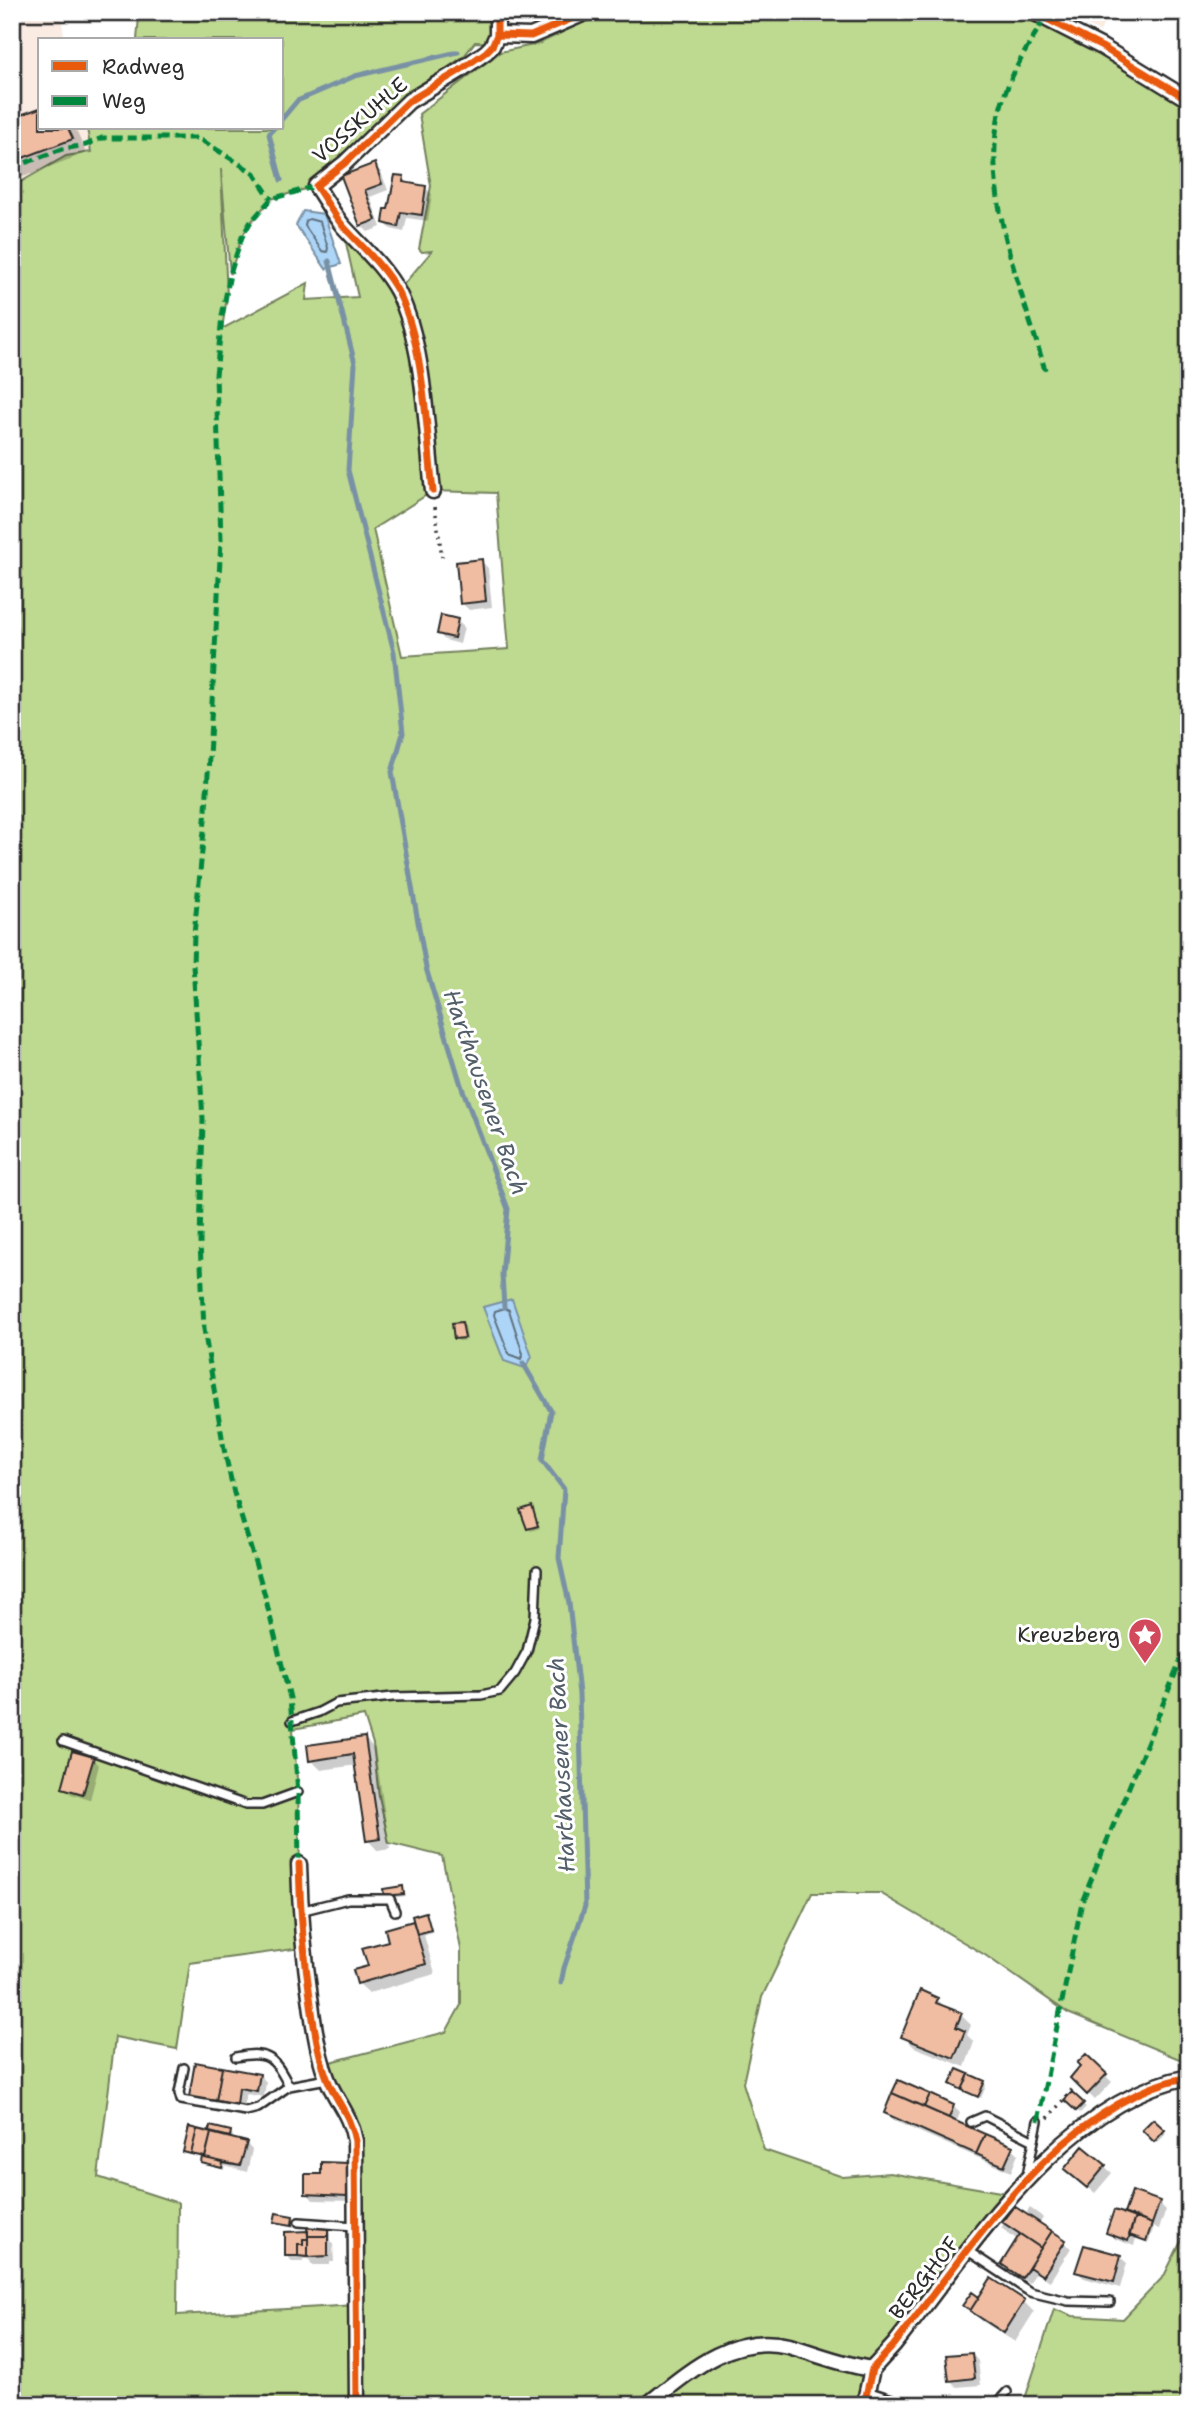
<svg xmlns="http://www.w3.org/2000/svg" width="1201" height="2417" viewBox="0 0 1201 2417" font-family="'Shantell Sans',sans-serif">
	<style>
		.built { fill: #faebe3 }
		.green { fill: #bed990; stroke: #74825e; stroke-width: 2; fill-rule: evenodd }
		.water { fill: #add5f7; stroke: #7991a5; stroke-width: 2 }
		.shadow { fill: #0003 }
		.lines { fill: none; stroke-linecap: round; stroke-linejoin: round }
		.shore { stroke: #5f6f7d; stroke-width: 2 }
		.stream { stroke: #7991a5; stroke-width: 5 }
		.building { fill: #f0bda2; stroke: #2b2b2b; stroke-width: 2 }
		.lane-casing { stroke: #2b2b2b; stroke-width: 12 }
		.street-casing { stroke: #2b2b2b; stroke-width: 19 }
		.path { stroke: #2b2b2b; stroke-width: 3.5; stroke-dasharray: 2 5; stroke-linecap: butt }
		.lane { stroke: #fff; stroke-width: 7 }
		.street { stroke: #fff; stroke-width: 14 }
		.quiet { stroke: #00873e; stroke-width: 5; stroke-dasharray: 10 5; stroke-linecap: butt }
		.cycleway-casing { stroke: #fff; stroke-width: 11 }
		.cycleway { stroke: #e8590c; stroke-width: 7 }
		.labels { text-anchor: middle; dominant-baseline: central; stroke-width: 6; stroke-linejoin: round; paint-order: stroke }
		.street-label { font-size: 21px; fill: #2b2b2b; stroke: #fff }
		.poi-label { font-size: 21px; fill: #2b2b2b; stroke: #fff; text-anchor: end }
		.water-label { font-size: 23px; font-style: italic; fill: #525e68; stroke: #fff }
	</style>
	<rect width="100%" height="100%" fill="#fff"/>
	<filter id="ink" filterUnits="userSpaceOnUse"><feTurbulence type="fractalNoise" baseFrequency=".0143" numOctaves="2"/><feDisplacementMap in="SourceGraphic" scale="14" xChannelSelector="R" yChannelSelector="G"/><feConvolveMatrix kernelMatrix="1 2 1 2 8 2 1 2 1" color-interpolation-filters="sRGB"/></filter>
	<g filter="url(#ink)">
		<!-- built -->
		<path class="built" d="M12,12H60L65,40H40V128H87L91,152L66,156L12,187Z
			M1056,12H1109L1100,32Z"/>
		<!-- green -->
		<path class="green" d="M170,12H484V15L498,18L505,43L475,42L464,56L406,97L316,186L271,199L250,223L242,237L230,274L221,169L227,297L222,329L308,283L306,300L358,297L342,225L398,291L432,251L422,252L419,249L431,186L419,114L500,52L538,44L605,12H1033L1189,100V2063L1068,2013L985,1955L880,1893H812L762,1997L743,2083L764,2150L843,2177L890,2173L1006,2193L884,2350L864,2405H12V187L66,156L91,152L87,128H282V40H137L139,16L169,19ZM433,491L496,493L509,649L402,656L373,529ZM364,1716L373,1744L379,1797L389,1843L442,1856L461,1949V2005L446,2032L323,2064L357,2157V2305L177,2315L178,2203L98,2177L115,2037L177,2049L190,1963L302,1948L298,1792L293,1729Z
			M1189,2225V2405H1023L1054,2309L1073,2316L1123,2319L1164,2276Z"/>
		<!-- water -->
		<path class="water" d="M303,211L324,214L341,264L326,269L296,225Z
			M512,1299L532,1357L525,1368L504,1361L483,1307Z"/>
		<!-- shadow -->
		<path class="shadow" d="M40,109V128H75L86,153L12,181V120Z
			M374,165L381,172L388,190L370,197L381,227L368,232L361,225L343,177Z
			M403,178L411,185L425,188L432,194L428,221L407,218L404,232L391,229L385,223Z
			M481,561L488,568L492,607L469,610L462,603Z
			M457,621L464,627L460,644L445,640L439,634Z
			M462,1324L465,1326L467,1340L459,1341L456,1339Z
			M531,1508L540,1528L531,1531L528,1528Z
			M364,1738L375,1749L390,1849L378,1851L368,1840L357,1765L321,1770L311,1760Z
			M93,1759L99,1765L90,1800L71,1794L64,1787Z
			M402,1888L406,1896L389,1898L385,1890Z
			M425,1914L433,1933L424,1935L435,1974L369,1993L358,1983L390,1942L387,1930L415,1922Z
			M937,1999L947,2009L961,2015L971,2025L967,2035L974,2042L965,2067L914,2047L903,2036Z
			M1086,2057L1112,2082L1095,2100L1072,2078L1083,2066Z
			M260,2075L266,2082L264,2097L246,2094L243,2110L198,2103L191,2096Z
			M899,2082L953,2106L960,2113L956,2123L1012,2147L1018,2154L1011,2172L892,2120L886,2113Z
			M984,2083L986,2086L981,2098L952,2084Z
			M1072,2095L1086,2107L1080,2113L1067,2100Z
			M1153,2121L1166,2134L1157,2143L1144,2130Z
			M212,2128L231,2133L233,2136L232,2140L246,2143L252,2150L247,2172L225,2166L224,2170L206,2165L203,2162L204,2158L188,2154L185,2151L210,2134Z
			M1084,2148L1112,2173L1095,2193L1073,2175Z
			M347,2164L354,2171L353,2201L313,2200L307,2193L323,2176Z
			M1159,2203L1166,2210L1159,2229L1154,2227L1148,2243L1136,2238L1134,2246L1115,2239L1108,2232L1125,2216Z
			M1014,2208L1032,2220L1027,2212L1030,2208L1040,2215L1043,2218L1039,2224L1071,2248L1050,2281L1036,2273L1029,2283L1003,2264L1018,2240L1001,2228Z
			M293,2218L295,2221L294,2227L279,2224L276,2221Z
			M327,2230L330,2233V2240L333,2244L334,2262H330V2265H312L309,2259H304V2262H293L286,2256Z
			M1120,2257L1127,2263L1120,2288L1084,2278L1077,2272Z
			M992,2280L1024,2302L1034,2312L1015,2342L982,2321L975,2313L979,2299Z
			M972,2354L978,2361L981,2385L957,2387L950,2380Z"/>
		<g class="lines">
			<!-- shore -->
			<path class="shore" d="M309,219L320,222L328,248L327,252L322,251L305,226L306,221Z
				M505,1308L509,1310L523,1354L521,1359L509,1354L494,1315L495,1311Z"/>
			<!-- stream -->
			<path class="stream" d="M282,119L297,101L355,76L458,52
				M274,128L269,134L281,180
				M329,261L355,364L348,470L394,652L403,733L392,772L426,968L461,1085L508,1209L502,1275L504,1307
				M523,1363L551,1411L542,1460L564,1489L559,1558L569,1603L579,1694L585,1906L564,1968L561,1983"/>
		</g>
		<!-- building -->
		<path class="building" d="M40,108V128H68L73,139L12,162V118Z
			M375,163L382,184L365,190L376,220L360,226L341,176Z
			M395,175L404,176L403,182L426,186L422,215L401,212L398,227L383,223L385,209H388Z
			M482,559L486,601L460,604L456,562Z
			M441,615L458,619L454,638L437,634Z
			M462,1322L465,1338L454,1339L452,1323Z
			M532,1506L538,1526L527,1529L520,1510Z
			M365,1737L380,1839L366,1841L353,1754L309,1761L307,1745Z
			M72,1751L94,1757L83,1794L62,1788Z
			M403,1886L404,1894L384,1896L383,1889Z
			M426,1912L431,1930L417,1934L412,1916Z
			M413,1921L426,1964L357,1984L353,1970L368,1966L362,1948L388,1941L385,1929Z
			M920,1990L938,1998L936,2003L962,2013L956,2027L965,2031L954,2058L901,2037Z
			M1086,2054L1107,2074L1087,2095L1070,2078L1080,2066L1077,2063Z
			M195,2062L222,2067L216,2101L189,2097Z
			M222,2067L260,2074L257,2091L239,2088L237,2105L216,2101Z
			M957,2069L969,2074L962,2090L950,2084Z
			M969,2074L985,2081L978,2097L962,2090Z
			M898,2080L930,2094L924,2107L892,2093Z
			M1072,2092L1084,2103L1076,2111L1064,2100Z
			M892,2093L985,2134L976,2154L884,2113Z
			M930,2094L954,2105L949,2118L924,2107Z
			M1153,2119L1165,2130L1154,2142L1142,2130Z
			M210,2126L231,2131L230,2137L189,2127L209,2132Z
			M189,2127L197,2129L191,2154L183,2152Z
			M197,2129L211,2133L205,2157L191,2154Z
			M211,2133L247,2142L240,2166L205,2158Z
			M985,2134L1013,2146L1004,2166L976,2154Z
			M1083,2146L1106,2165L1087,2188L1064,2169Z
			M202,2156L205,2158L240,2166L223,2163L222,2168L201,2163Z
			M321,2162L348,2163L347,2196L305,2194V2174H321Z
			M1132,2191L1160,2201L1152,2224L1124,2214Z
			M1014,2206L1052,2231L1041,2248L1002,2222Z
			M1114,2210L1135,2217L1128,2241L1106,2233Z
			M276,2213L293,2216L292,2225L274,2222Z
			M1135,2217L1152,2224L1146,2241L1129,2235Z
			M307,2227L328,2228V2236H308Z
			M308,2231V2239H303V2244H298V2256H285V2232Z
			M1052,2231L1066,2240L1043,2276L1029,2267Z
			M1020,2234L1041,2248L1022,2278L1001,2264Z
			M308,2236H328V2256L308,2257Z
			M303,2239H308V2257L298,2256V2244H303Z
			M1084,2245L1121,2255L1114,2282L1075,2272Z
			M991,2278L1025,2300L1004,2333L970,2311Z
			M972,2292L979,2297L970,2311L962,2306Z
			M972,2353L975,2378L949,2381L946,2355Z"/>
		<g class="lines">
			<!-- lane casing -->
			<g class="lane-casing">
				<path id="lane" d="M292,1721L319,1712L336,1703L393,1697L481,1695L500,1691L515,1673L527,1651L535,1618L537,1570
					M63,1741L246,1805H262L298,1792
					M300,1911L348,1899H390L395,1911
					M236,2057C269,2050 274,2058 289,2086
					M184,2068L179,2093L181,2100L246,2111L258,2108L289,2086L327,2079
					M971,2122L985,2116L1034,2141
					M1027,2175L1038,2121
					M299,2222L355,2226
					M968,2251L1030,2292L1068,2301L1110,2302
					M867,2391L910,2405
					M995,2405L1007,2392"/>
			</g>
			<!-- street casing -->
			<g class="street-casing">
				<path id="street" d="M1033,12L1102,47L1189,100
					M497,35L531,36L587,12
					M433,491C426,430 425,346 398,292C384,266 362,247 343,226C333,214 325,199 316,186L345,163L409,101L459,71L486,52L492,46L497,35V12
					M299,1864C300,1911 304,1957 311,2004C314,2028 318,2055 327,2078C336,2102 350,2113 355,2141L357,2405
					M647,2405C688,2372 732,2332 789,2346C817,2354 843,2365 872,2369
					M864,2405L872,2369L894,2345C969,2251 1062,2100 1189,2077"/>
			</g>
			<!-- path -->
			<path class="path" d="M435,507L442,557
				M1048,2118L1075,2086"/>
			<!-- lane -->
			<use href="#lane" class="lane"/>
			<!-- street -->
			<use href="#street" class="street"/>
			<!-- quiet -->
			<path class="quiet" d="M1044,19C1028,47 1008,77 1000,110C980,191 1022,291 1045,370
				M12,168L62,149L86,145L102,138H198L254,173L271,199
				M299,1864L298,1792L290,1698L264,1592L234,1493L224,1449L204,1329L200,1242L203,1119L193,965L194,934L206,810L221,541L216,375L222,316L230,274L242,237L250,223L271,199L316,186
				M1038,2121L1082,1902L1189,1640"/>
			<!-- cycleway casing -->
			<g class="cycleway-casing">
				<path id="cycleway" d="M1033,12L1102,47L1189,100
					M497,35L531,36L587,12
					M433,491C426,430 425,346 398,292C384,266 362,247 343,226C333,214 325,199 316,186L345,163L409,101L459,71L486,52L492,46L497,35V12
					M299,1864C300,1911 304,1957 311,2004C314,2028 318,2055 327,2078C336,2102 350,2113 355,2141L357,2405
					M864,2405L872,2369L894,2345C969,2251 1062,2100 1189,2077"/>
			</g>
			<!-- cycleway -->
			<use href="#cycleway" class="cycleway"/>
		</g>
	</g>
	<!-- icons -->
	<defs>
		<g id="sight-pin" transform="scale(1.75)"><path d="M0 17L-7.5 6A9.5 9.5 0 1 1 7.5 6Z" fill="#d1495b" stroke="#fff"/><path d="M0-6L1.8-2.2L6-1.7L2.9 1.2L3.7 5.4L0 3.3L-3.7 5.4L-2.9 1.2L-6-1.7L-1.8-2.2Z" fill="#fff"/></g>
	</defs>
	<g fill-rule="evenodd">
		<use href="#sight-pin" x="1145" y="1635"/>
	</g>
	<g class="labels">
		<!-- street labels -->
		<g class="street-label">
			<text transform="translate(360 120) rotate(-41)">VOSSKUHLE</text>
			<text transform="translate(924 2278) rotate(-52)">BERGHOF</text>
		</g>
		<!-- poi labels -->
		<g class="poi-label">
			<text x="1120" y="1635">Kreuzberg</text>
		</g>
		<!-- water labels -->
		<g class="water-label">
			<text transform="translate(486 1092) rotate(71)">Harthausener Bach</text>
			<text transform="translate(561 1765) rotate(-93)">Harthausener Bach</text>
		</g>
	</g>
	<!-- margin -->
	<rect width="1201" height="2417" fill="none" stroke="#fff" stroke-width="42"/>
	<rect x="21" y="21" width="1159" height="2375" fill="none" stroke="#2b2b2b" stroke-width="2.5" filter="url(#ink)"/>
	<!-- legend -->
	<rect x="38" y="38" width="245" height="91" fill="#ffffff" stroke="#aaaaaa" stroke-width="2"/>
	<rect x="52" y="61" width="35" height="10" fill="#e8590c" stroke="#aaaaaa" stroke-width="2"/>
	<text x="102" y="74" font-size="21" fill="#2b2b2b">Radweg</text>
	<rect x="52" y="96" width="35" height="10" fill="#00873e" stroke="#aaaaaa" stroke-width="2"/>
	<text x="102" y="108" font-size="21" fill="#2b2b2b">Weg</text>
</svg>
